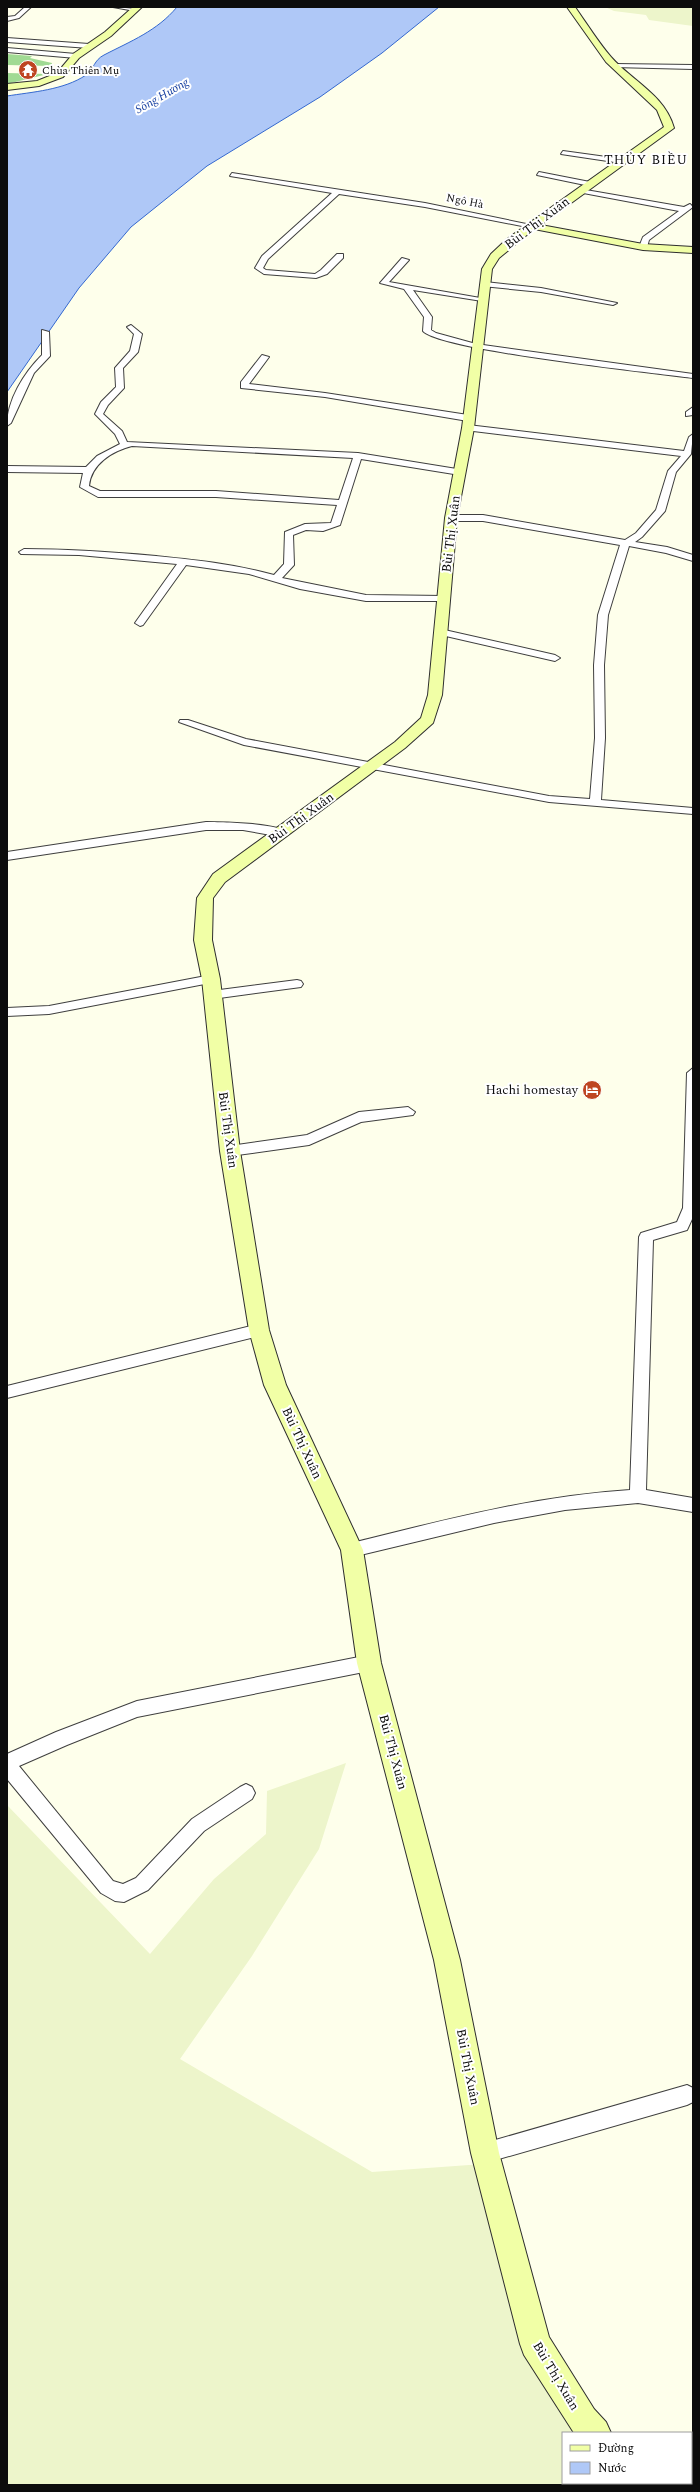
<svg xmlns="http://www.w3.org/2000/svg" width="700" height="2492" viewBox="0 0 700 2492" font-family="Spectral,serif">
	<style>
		.farmland { fill: #edf5cb }
		.forest { fill: #a0da93 }
		.water { fill: #afc8f7; stroke: #3468cf }
		.lines { fill: none; stroke-linecap: round; stroke-linejoin: round }
		.street-casing { stroke: #3f3f3f; stroke-width: 2 }
		.secondary-casing { stroke: #2e2e2e; stroke-width: 2 }
		.street { fill: #fff; fill-rule: evenodd }
		.secondary { fill: #f1ffa6; fill-rule: evenodd }
		.labels { text-anchor: middle; dominant-baseline: central; stroke-width: 4; stroke-linejoin: round; paint-order: stroke }
		.far-poi-label { font-size: 11px; fill: #0c0c0c; stroke: #fff; text-anchor: start }
		.far-street-label { font-size: 11px; fill: #0c0c0c; stroke: #fff }
		.far-water-label { font-size: 12px; font-style: italic; fill: #143d9f; stroke: #fff }
		.far-quarter-label { font-size: 13px; letter-spacing: 1px; fill: #0c0c0c; stroke: #fff }
		.street-label { font-size: 13px; fill: #0c0c0c; stroke: #fff }
		.poi-label { font-size: 13px; fill: #0c0c0c; stroke: #fff; text-anchor: end }
	</style>
	<rect width="100%" height="100%" fill="#feffeb"/>
	<!-- farmland -->
	<path class="farmland" d="M605,7H693V26L649,20L646,15L614,11Z
		M346,1763L319,1849L252,1956L180,2059L372,2172L483,2164L541,2383L587,2433H563V2483H633L635,2485H7V1805L150,1954L214,1879L266,1834L267,1791Z"/>
	<!-- forest -->
	<path class="forest" d="M7,54L32,56L30,58L52,63V66L7,65Z
		M7,73L48,74L7,84Z"/>
	<!-- water -->
	<path class="water" d="M177,7H439L382,53L320,97L207,166L131,227L79,288L7,392V96C32,92 64,90 86,75C94,69 94,60 104,55C131,41 157,31 177,7Z"/>
	<g class="lines">
		<!-- street casing -->
		<g class="street-casing">
			<path id="street" d="M25,7H31L19,18L7,21V17L15,16Z
				M113,7L138,9L135,11Z
				M7,38L89,44L92,46L89,48L7,42Z
				M7,48L76,54L79,56L76,58L7,52Z
				M615,64L693,65V69L613,67Z
				M563,151L621,159L624,161L621,163L561,154Z
				M539,172L590,182L593,184L590,186L537,175Z
				M232,173L425,203L536,226L532,228L425,207L339,194L268,259L263,268L266,270L315,274L321,270L337,254H343V258L327,274L316,278L264,274L255,268L262,256L332,193L230,176Z
				M580,189L684,207L690,204L693,207L649,240L647,247L643,249L639,247L643,237L679,211L578,192Z
				M402,258L409,260L389,282L486,299L482,301L413,290L432,317L431,330L436,333L476,344L693,374V378C654,373 440,350 423,331L424,317L404,289L380,283Z
				M485,282L541,288L617,303L613,305L541,292L482,286V282Z
				M131,325L142,334L138,352L123,368L124,388L108,405L103,414L122,431L127,442L358,453L463,470L464,472L460,475L361,459L340,525L323,531L306,530L293,535L294,565L282,578L366,595L444,596L447,597V601H366L300,589L249,574L186,565L143,625L140,626L135,623L177,564L79,555L21,554L19,552L24,549C68,549 112,552 156,556C195,560 235,564 274,575L284,564L285,532L305,524L331,523L337,505L216,497H98L80,487L83,473L7,472V466L86,467L97,456L120,444L115,434L95,414L101,402L116,387L115,368L130,351L134,334L127,327ZM132,446L353,458L339,500L216,491H100L89,486C91,464 112,451 132,446Z
				M42,330L49,332L50,356L34,373L11,423L7,426C7,400 24,373 42,355Z
				M262,355L269,357L249,384L325,393L468,415L472,418L468,421L325,397L241,388V382Z
				M693,407V415L686,416V412Z
				M468,425L684,451L689,437L693,434L691,454L676,472L665,511L642,537L635,542L667,547L693,555V561L666,553L629,546L608,615L604,665L605,738L601,800L693,808V814L549,802L244,745L179,722L180,720H188L246,739L549,796L590,799L595,738L594,665L598,615L620,545L483,521H451L446,518L451,515H483L625,540L636,533L656,510L668,471L681,456L465,430V426Z
				M440,629L555,655L560,658L555,661L437,634L435,632Z
				M206,822C220,822 280,823 288,833L282,837L243,830H206L7,860V852Z
				M211,975L215,976L217,979L215,982L49,1014L7,1016V1008L49,1006Z
				M297,980L301,981L303,984L301,987L212,999L206,995L212,991Z
				M693,1068V1217L687,1230L653,1240L646,1490L693,1498V1512L638,1503L565,1510L494,1523L352,1557L346,1555L344,1550L346,1545L352,1543C444,1520 535,1496 630,1490L639,1237L641,1233L677,1222L683,1208L687,1073Z
				M408,1107L415,1112L413,1115L361,1122L309,1145L230,1156L223,1151L230,1146L307,1135L359,1112Z
				M259,1324L264,1326L266,1330L264,1334L259,1336L7,1398V1386Z
				M369,1655L375,1657L377,1663L375,1669L369,1671L137,1717L67,1745L19,1766L113,1881L123,1884L136,1878L192,1819L240,1787L246,1784L252,1787L255,1793L252,1799L204,1831L148,1890L124,1902L115,1901L101,1893L7,1779V1754L56,1732L137,1701Z
				M687,2085L693,2088V2102L687,2105L485,2163L478,2160L475,2153L478,2146L485,2143Z"/>
		</g>
		<!-- secondary casing -->
		<g class="secondary-casing">
			<path id="secondary" d="M133,7H142L111,36L79,58L63,77L39,86L7,90V84L37,81L57,73L73,54L105,32Z
				M567,7H575C587,24 598,42 611,57C632,81 665,95 674,128L541,225L643,244L693,247V253L643,250L534,229L499,258L492,269L474,428L457,518L442,695L433,723L405,748L225,882L213,898L212,940L220,979L240,1151L269,1330L286,1385L363,1550L381,1663L460,1960L499,2153L549,2337L594,2409L606,2422L611,2433H574L524,2355L520,2344L471,2153L434,1960L357,1663L341,1550L264,1385L249,1330L220,1151L202,979L194,940L197,898L213,874L395,742L421,718L428,695L445,518L462,428L482,269L491,254L507,239L664,127L657,110L606,62Z
				M625,2483H658L659,2485H626Z"/>
		</g>
		<!-- street -->
		<use href="#street" class="street"/>
		<!-- secondary -->
		<use href="#secondary" class="secondary"/>
	</g>
	<!-- icons -->
	<defs>
		<g id="temple-disc" transform="scale(1)"><circle r="9.5" fill="#be4522" stroke="#fff"/><path d="M0-6L5-2H3V0L6.5 2.5H4V6H1.5V3h-3V6H-4V2.5H-6.5L-3 0V-2H-5Z" fill="#fff"/></g>
		<g id="hotel-disc" transform="scale(1)"><circle r="9.5" fill="#be4522" stroke="#fff"/><path d="M-6-4.5h1.5V1H6V5H4.5V3h-9V5H-6ZM-4 0a1.8 1.8 0 1 1 3.6 0ZM.5 0V-2.5h3Q6-2.5 6 0Z" fill="#fff"/></g>
	</defs>
	<g fill-rule="evenodd">
		<use href="#temple-disc" x="28" y="70"/>
		<use href="#hotel-disc" x="592" y="1090"/>
	</g>
	<g class="labels">
		<!-- far-poi labels -->
		<g class="far-poi-label">
			<text x="42" y="70">Chùa Thiên Mụ</text>
		</g>
		<!-- far-street labels -->
		<g class="far-street-label">
			<text transform="translate(465 201) rotate(11)">Ngô Hà</text>
		</g>
		<!-- far-water labels -->
		<g class="far-water-label">
			<text transform="translate(162 96) rotate(-30)">Sông Hương</text>
		</g>
		<!-- far-quarter labels -->
		<g class="far-quarter-label">
			<text x="646" y="160">THỦY BIỀU</text>
		</g>
		<!-- street labels -->
		<g class="street-label">
			<text transform="translate(537 223) rotate(-37)">Bùi Thị Xuân</text>
			<text transform="translate(451 534) rotate(-83)">Bùi Thị Xuân</text>
			<text transform="translate(301 818) rotate(-36)">Bùi Thị Xuân</text>
			<text transform="translate(228 1130) rotate(82)">Bùi Thị Xuân</text>
			<text transform="translate(302 1443) rotate(65)">Bùi Thị Xuân</text>
			<text transform="translate(393 1752) rotate(75)">Bùi Thị Xuân</text>
			<text transform="translate(468 2067) rotate(79)">Bùi Thị Xuân</text>
			<text transform="translate(556 2376) rotate(59)">Bùi Thị Xuân</text>
		</g>
		<!-- poi labels -->
		<g class="poi-label">
			<text x="578" y="1090">Hachi homestay</text>
		</g>
	</g>
	<!-- border -->
	<rect width="700" height="2492" fill="none" stroke="#0c0c0c" stroke-width="16"/>
	<!-- legend -->
	<rect x="562" y="2432" width="130" height="52" fill="#ffffff" stroke="#9e9e9e"/>
	<rect x="570" y="2445" width="20" height="6" fill="#f1ffa6" stroke="#9e9e9e"/>
	<text x="598" y="2452" font-size="12" fill="#0c0c0c">Đường</text>
	<rect x="570" y="2462" width="20" height="12" fill="#afc8f7" stroke="#9e9e9e"/>
	<text x="598" y="2472" font-size="12" fill="#0c0c0c">Nước</text>
</svg>
